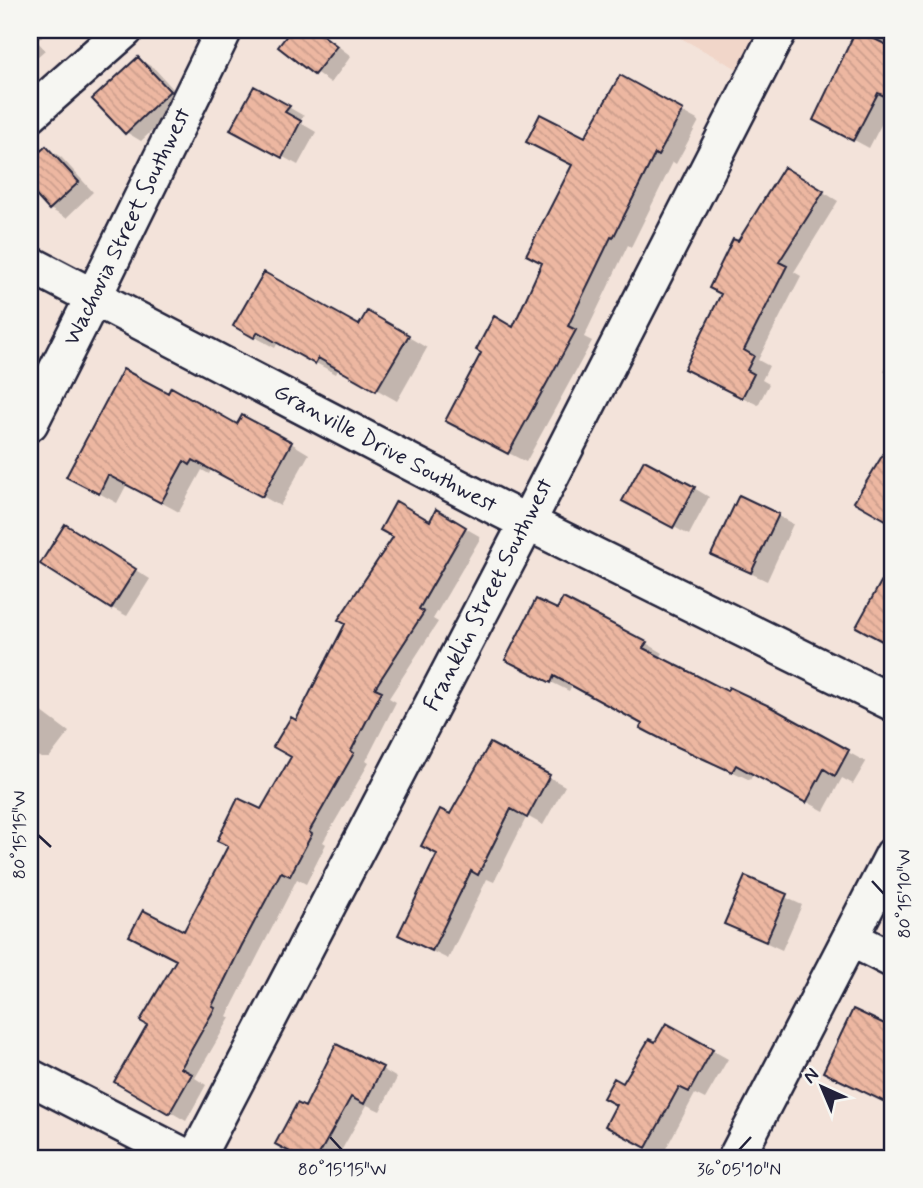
<svg xmlns="http://www.w3.org/2000/svg" width="923" height="1188" viewBox="0 0 923 1188" font-family="Mynerve,sans-serif">
	<style>
		.built { fill: #f1d6c9 }
		.shadow { fill: #0003 }
		.building { fill: url(#building-back-hatch); stroke: #22223b; stroke-width: 2 }
		.lines { fill: none; stroke-linecap: round; stroke-linejoin: round }
		.minor-casing { stroke: #22223b; stroke-width: 40 }
		.minor { stroke: #f6f6f2; stroke-width: 35 }
		.ticks { fill: none; stroke: #22223b; stroke-width: 2.5 }
		.labels { text-anchor: middle; dominant-baseline: central; stroke-width: 7; stroke-linejoin: round; paint-order: stroke }
		.street-label { font-size: 23px; fill: #22223b; stroke: #f6f6f2 }
		.neatline { fill: none; stroke: #22223b; stroke-width: 2.5 }
		.ticks-label { font-size: 18px; text-anchor: middle; fill: #22223b }
	</style>
	<defs>
		<pattern id="building-back-hatch" width="6" height="6" patternUnits="userSpaceOnUse" patternTransform="scale(1.75)"><rect width="6" height="6" fill="#edb7a1"/><path d="M-1 5l2 2M0 0l6 6M5-1l2 2" fill="none" stroke="#cb9d8c"/></pattern>
	</defs>
	<rect width="100%" height="100%" fill="#f3e3da"/>
	<filter id="ink" filterUnits="userSpaceOnUse"><feTurbulence type="fractalNoise" baseFrequency=".0143" numOctaves="2"/><feDisplacementMap in="SourceGraphic" scale="14" xChannelSelector="R" yChannelSelector="G"/><feConvolveMatrix kernelMatrix="1 2 1 2 8 2 1 2 1" color-interpolation-filters="sRGB"/></filter>
	<g filter="url(#ink)">
		<!-- built -->
		<path class="built" d="M666,30H779L754,78Z"/>
		<!-- shadow -->
		<path class="shadow" d="M30,30H49L37,41L45,50L30,63Z
			M293,30H317L351,56L331,83L280,47Z
			M858,30H893V102L869,148L815,119Z
			M138,59L154,68L184,101L141,141L126,132Z
			M621,78L699,121L676,164L673,162L631,247L628,245L584,337L592,341L526,462L464,430L544,263L586,139Z
			M255,88L304,116L299,122L316,132L298,165L248,138Z
			M46,148L61,157L93,192L66,218L50,209L30,186V163Z
			M800,178L838,201L794,272L801,276L758,360L769,366L762,380L769,384L758,405L686,369L723,294L738,243Z
			M368,313L427,348L397,401L339,368L336,374L278,342L275,348L235,326L360,327Z
			M893,352V377L884,371Z
			M168,395L238,426L291,443L309,454L280,506L212,468L209,474L202,470L179,512L127,484L117,503L86,486Z
			M694,488L709,497L689,535L640,509Z
			M437,512L481,537L433,619L438,622L389,698L396,702L366,761L369,763L323,842L326,844L306,884L297,879L227,1016L230,1018L195,1078L206,1085L186,1121L117,1081L149,1024L178,960L185,933L293,757L296,722Z
			M778,516L793,524L767,581L729,563Z
			M81,536L150,579L127,616L112,608Z
			M646,643L663,653L660,658L727,694L768,708L866,762L853,784L842,778L824,811L754,773L750,780L660,737L644,723L572,685L569,691L525,669Z
			M30,703L69,732L49,758H41L30,752Z
			M491,745L565,786L543,825L527,816L494,882L487,879L448,959L415,943L451,817Z
			M746,879L802,905L782,950L726,924Z
			M667,1025L728,1059L705,1099L695,1094L662,1156L622,1134L624,1085L656,1045Z
			M382,1069L397,1078L380,1111L367,1105L337,1158H304L277,1143L305,1109Z"/>
		<!-- building -->
		<path class="building" d="M291,30H316L337,46L314,75L278,47Z
			M856,30L893,48V100L878,93L853,141L813,120Z
			M138,57L170,91L125,134L92,99Z
			M620,75L683,110L658,156L655,154L613,238L611,237L568,326L576,330L508,454L445,421L481,353L476,350L494,316L513,327L542,263L526,255L572,165L526,142L540,114L585,137Z
			M254,86L290,106L285,112L301,121L282,158L230,130Z
			M46,146L79,182L49,210L30,189V161Z
			M784,167L824,191L779,262L787,266L744,350L754,356L747,370L754,374L742,398L684,369L721,294L709,288L733,239L738,241Z
			M264,272L359,325L367,311L409,335L376,391L318,358L315,364L258,332L254,338L233,326Z
			M123,369L168,393L171,387L237,424L242,415L292,442L262,497L193,460L190,465L184,461L161,503L108,475L99,494L66,477Z
			M893,438V524L854,502Z
			M644,460L695,487L673,528L622,501Z
			M739,495L779,514L751,573L711,555Z
			M396,501L430,521L436,509L466,527L419,609L424,612L375,688L382,691L351,751L354,753L309,832L312,834L290,876L281,872L241,947L212,1006L215,1008L181,1068L192,1074L169,1114L114,1082L147,1025L140,1021L176,960L129,936L143,910L184,931L228,846L217,841L238,798L261,809L291,757L273,747L291,717L296,720L345,624L338,620L393,537L380,530Z
			M65,524L136,569L111,609L40,564Z
			M893,560V647L856,627Z
			M563,598L647,642L643,648L727,691L729,687L769,706L849,750L835,776L824,769L806,803L736,765L732,772L669,743L640,728L642,724L554,676L551,683L505,660L536,599L557,609Z
			M490,743L550,775L527,818L511,809L478,875L471,871L432,951L398,935L437,854L421,846L440,809L450,814Z
			M745,876L787,894L766,942L724,924Z
			M853,1009L893,1028V1106L823,1072Z
			M666,1023L713,1049L689,1092L679,1087L646,1148L605,1126L616,1105L603,1098L614,1078L623,1083L649,1039L655,1042Z
			M336,1044L383,1067L364,1104L351,1097L317,1158H301L275,1144L297,1103L305,1107Z"/>
		<g class="lines">
			<!-- minor casing -->
			<g class="minor-casing">
				<path id="minor" d="M30,114L125,30
					M30,264L498,508L893,703
					M30,423L94,296L224,30
					M850,938L893,960
					M30,1077L188,1158
					M196,1158L527,523L779,30
					M736,1158L893,855"/>
			</g>
			<!-- minor -->
			<use href="#minor" class="minor"/>
		</g>
	</g>
	<!-- ticks -->
	<path class="ticks" d="M38,835L51,847M872,881L884,894M330,1137L342,1150M739,1150L751,1137"/>
	<g class="labels">
		<!-- street labels -->
		<g class="street-label">
			<text transform="translate(128 227) rotate(-64)">Wachovia Street Southwest</text>
			<text transform="translate(385 449) rotate(28)">Granville Drive Southwest</text>
			<text transform="translate(489 595) rotate(-63)">Franklin Street Southwest</text>
		</g>
	</g>
	<!-- margin -->
	<rect width="923" height="1188" fill="none" stroke="#f6f6f2" stroke-width="77"/>
	<!-- north arrow -->
	<g transform="translate(822 1087) rotate(316)" stroke="#f6f6f2" stroke-width="5" paint-order="stroke">
	<path d="M0-5L12 26L0 18L-12 26Z" fill="#22223b"/>
	<text y="-10" font-size="19" font-weight="bold" text-anchor="middle" fill="#22223b">N</text>
	</g>
	<rect x="38" y="38" width="846" height="1112" class="neatline"/>
	<g class="ticks-label">
		<text transform="translate(19 835) rotate(-90)" y="6">80°15'15"W</text>
		<text transform="translate(904 894) rotate(-90)" y="6">80°15'10"W</text>
		<text x="342" y="1175">80°15'15"W</text>
		<text x="739" y="1175">36°05'10"N</text>
	</g>
</svg>
